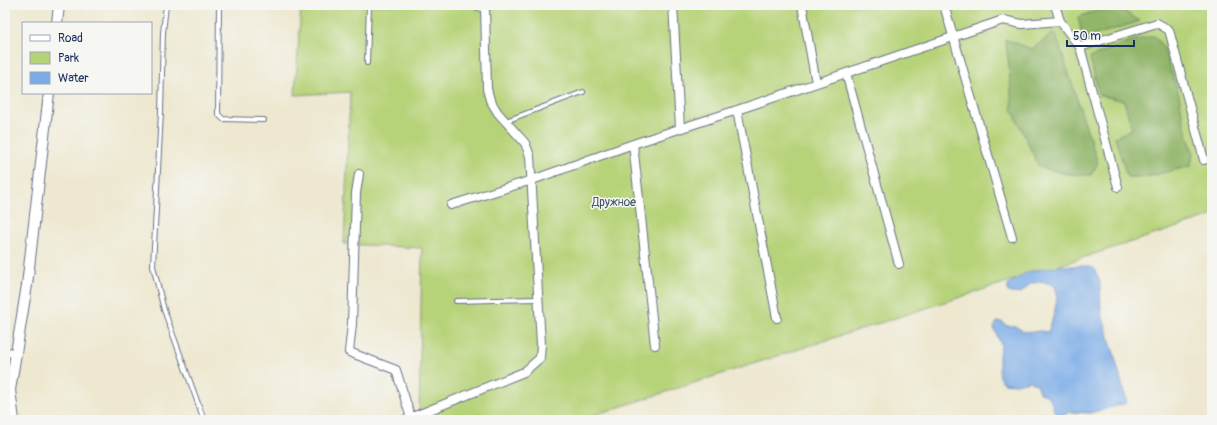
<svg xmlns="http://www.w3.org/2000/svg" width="1217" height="425" viewBox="0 0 1217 425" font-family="Pangolin,sans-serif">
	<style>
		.green { fill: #b7d379; stroke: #69816c }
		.forest { fill: #91b569; stroke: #567264 }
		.water { fill: #7cace7; stroke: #4c6ea2 }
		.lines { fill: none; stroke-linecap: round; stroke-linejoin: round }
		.service-casing { stroke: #657086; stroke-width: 6 }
		.minor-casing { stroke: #657086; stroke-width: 10 }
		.tertiary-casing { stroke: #657086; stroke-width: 12 }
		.service { stroke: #fff; stroke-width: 4 }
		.minor { stroke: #fff; stroke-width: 8 }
		.tertiary { stroke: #fff; stroke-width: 10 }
		.labels { text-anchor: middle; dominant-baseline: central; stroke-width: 3; stroke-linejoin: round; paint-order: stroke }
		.park-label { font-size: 12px; fill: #425865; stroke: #f6f6f2 }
	</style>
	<rect width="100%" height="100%" fill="#f6f6f2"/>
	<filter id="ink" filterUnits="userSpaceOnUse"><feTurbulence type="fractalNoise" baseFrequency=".025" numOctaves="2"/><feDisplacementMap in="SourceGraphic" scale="8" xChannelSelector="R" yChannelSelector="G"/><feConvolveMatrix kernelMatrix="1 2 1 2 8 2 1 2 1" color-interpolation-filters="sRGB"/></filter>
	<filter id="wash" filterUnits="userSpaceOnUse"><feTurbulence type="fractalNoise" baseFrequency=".012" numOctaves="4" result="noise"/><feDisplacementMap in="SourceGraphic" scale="16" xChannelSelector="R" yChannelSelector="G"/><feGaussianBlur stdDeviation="0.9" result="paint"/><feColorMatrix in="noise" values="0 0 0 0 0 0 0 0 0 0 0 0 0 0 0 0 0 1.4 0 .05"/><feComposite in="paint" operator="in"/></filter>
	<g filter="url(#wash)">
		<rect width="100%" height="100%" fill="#eee8d0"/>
		<!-- green -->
		<path class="green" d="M301,5H1206L1212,26V216L579,420H419L422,248L344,244L350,92L295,95Z"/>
		<!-- forest -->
		<path class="forest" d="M1114,5L1140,21L1083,39L1078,17Z
			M1055,32L1098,163L1091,175L1067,174L1039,167L1012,109L1009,66L1005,39L1032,49Z
			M1154,36L1163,47L1179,95L1183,120L1193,153L1191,166L1146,177H1127L1115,137L1132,129L1124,101L1099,95L1090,58L1127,42Z"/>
		<!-- water -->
		<path class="water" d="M1060,266H1084L1094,268L1100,282L1101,310L1114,354L1127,403L1090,413L1070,412L1059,417C1049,410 1056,395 1039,393L1038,385L1029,381L1016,384L1004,383L999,377V354L1001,345L994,328L997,322H1002L1007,326H1015L1023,331L1029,332L1040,331L1048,332C1051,323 1063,292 1053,285C1047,281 1037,283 1031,283C1022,292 1022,296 1008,292V284C1013,282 1017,278 1022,275C1032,269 1048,268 1060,266Z"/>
	</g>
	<g filter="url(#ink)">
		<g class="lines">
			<!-- service casing -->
			<g class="service-casing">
				<path id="service" d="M166,5L163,33L161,112L153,266L164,310L204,420
					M219,5L218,114L223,119L264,120
					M485,8L495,5
					M367,63L369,5
					M506,121L583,92
					M456,301L538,299"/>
			</g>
			<!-- minor casing -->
			<g class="minor-casing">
				<path id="minor" d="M673,5L680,128
					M802,5L816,83
					M944,5L1012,237
					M1055,5L1060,21L1080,47L1118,187
					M1080,47L1157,23L1169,30L1204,160
					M846,73L899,264
					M737,110L777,318
					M633,144L655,345
					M359,174L356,193L352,324L349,352L396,370L411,418
					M451,205L532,180L633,144L737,110L1003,20L1022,24L1060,21
					M5,352L16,353
					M405,420L524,372L540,358L541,344L530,156L525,143L498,113L490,100L487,89L485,8L474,5"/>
			</g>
			<!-- tertiary casing -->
			<g class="tertiary-casing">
				<path id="tertiary" d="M57,23L59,5
					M14,420L10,390L27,285L49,93"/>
			</g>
			<!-- service -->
			<use href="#service" class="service"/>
			<!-- minor -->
			<use href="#minor" class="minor"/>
			<!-- tertiary -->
			<use href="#tertiary" class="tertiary"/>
		</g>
	</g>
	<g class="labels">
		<!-- park labels -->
		<g class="park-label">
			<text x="614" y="202">Дружное</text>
		</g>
	</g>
	<!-- margin -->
	<rect width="1217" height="425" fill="none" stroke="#f6f6f2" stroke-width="20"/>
	<!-- legend -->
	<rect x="22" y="22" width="130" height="72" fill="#f6f6f2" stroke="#9ea6b7"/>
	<rect x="30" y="35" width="20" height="6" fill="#ffffff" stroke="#9ea6b7"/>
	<text x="58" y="42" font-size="12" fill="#1b2f5e">Road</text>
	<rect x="30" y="52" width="20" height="12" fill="#b7d379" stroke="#9ea6b7"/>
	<text x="58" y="62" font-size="12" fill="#1b2f5e">Park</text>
	<rect x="30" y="72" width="20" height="12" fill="#7cace7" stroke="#9ea6b7"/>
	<text x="58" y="82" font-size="12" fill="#1b2f5e">Water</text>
	<!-- scale -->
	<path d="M1067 40v6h67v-6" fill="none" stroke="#1b2f5e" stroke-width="2"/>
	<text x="1073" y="40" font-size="12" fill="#1b2f5e" stroke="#f6f6f2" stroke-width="3" paint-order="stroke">50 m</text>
</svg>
